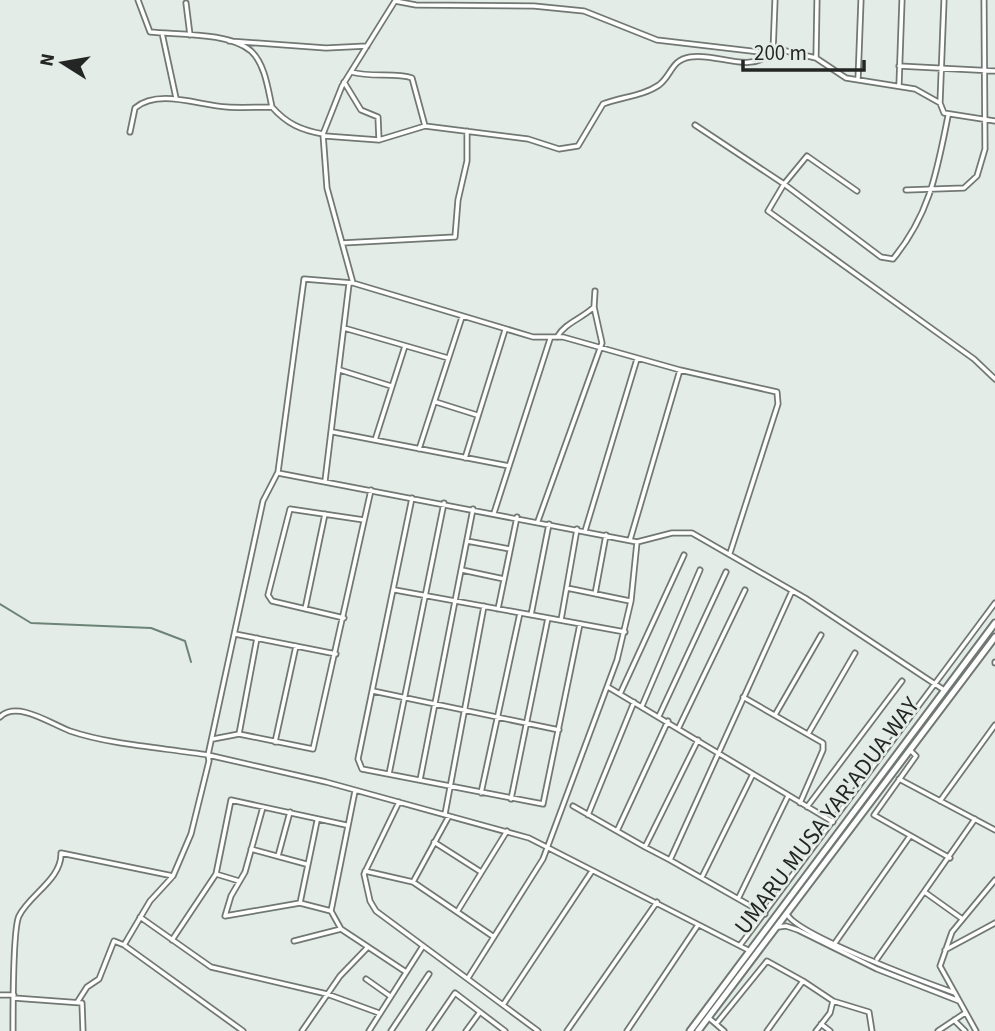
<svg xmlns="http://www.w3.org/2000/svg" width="995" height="1031" viewBox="0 0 995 1031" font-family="'Source Sans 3',sans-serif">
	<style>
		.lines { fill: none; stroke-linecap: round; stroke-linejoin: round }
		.stream { stroke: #6c8477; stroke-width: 2 }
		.minor-casing { stroke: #717874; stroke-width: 7 }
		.major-casing { stroke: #717874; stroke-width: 9 }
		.minor { stroke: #fff; stroke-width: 3.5 }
		.major { stroke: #fff; stroke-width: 5 }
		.labels { text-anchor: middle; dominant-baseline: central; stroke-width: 5; stroke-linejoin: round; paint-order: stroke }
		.street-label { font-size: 24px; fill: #232624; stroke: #e4ece7 }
	</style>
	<rect width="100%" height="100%" fill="#e4ece7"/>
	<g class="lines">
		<!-- stream -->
		<path class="stream" d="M0,604L31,623L151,628L185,641L191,662"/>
		<!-- minor casing -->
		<g class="minor-casing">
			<path id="minor" d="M138,0L150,32C177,35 229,32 251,51C265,64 268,89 272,107C287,124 301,130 323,134
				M944,0L940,103L944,113L995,121
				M395,1L416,5L534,6L584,11L657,40L768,53L773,52L775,0
				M186,3L190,35
				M162,33L176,98
				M229,41L326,48L367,46
				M773,48L816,58L846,78L915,89L940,103
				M816,58L817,0
				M899,66L995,71
				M351,72C372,78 396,72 412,78L425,126
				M858,80L861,0
				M344,82L361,110L378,117L379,140
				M899,85L902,0
				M695,125L784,184L881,257L893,259C930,214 937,171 948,116
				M130,132L135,108C159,88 200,106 227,107C242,108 257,107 272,107
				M325,136L379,140L425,126L528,139L559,149L578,146L603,104C621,97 643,96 659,85C672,75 671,60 690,57C718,52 748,75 773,52
				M906,190L964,188L977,176L985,149L984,0
				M857,191L807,156L784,184L768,211L974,359L995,379
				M342,243L455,237L458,200L467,161V131
				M353,283L327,188L323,134L342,86L395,1
				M344,328L448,358
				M557,337C565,323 581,319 594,307
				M340,370L391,386
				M436,402L477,415
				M333,432L509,466
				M375,440L405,346
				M419,449L462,317
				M465,458L505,330
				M278,473L637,542L672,533H692L805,598L944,690
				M325,481L349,284
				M412,498L358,759L362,769L543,804L580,624
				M494,513L550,339
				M538,521L602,343L594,307L595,291
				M585,531L637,359
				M630,540L680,370
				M467,541L510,549
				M730,553L778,404L777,392L680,370L563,337H533L353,283L304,279L278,472L263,501L208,755L326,782L529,838L748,950
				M462,570L504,579
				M567,588L630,601
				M395,590L625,632
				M595,594L606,535
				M305,609L325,514
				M498,609L517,517
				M531,615L549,524
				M344,618L272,601L268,595L290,509L364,520
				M561,620L577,529
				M235,634L336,654
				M257,638L239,734L313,749L371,490
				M995,662V663
				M608,687L833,822
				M373,691L559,730
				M620,694L684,555
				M743,697L823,743V750L800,803
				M642,706L700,570
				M775,715L821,635
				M659,716L726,572
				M0,717C17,700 51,724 70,731C111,745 165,748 208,755L209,761L191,834L173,876L61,853C62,879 29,895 19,916C13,928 13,1013 13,1031
				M679,727L745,590
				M808,734L855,653
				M213,739L239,734
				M275,742L296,646
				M910,750L916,756L874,815L950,858
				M389,774L444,503
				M899,779L995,830
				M420,780L473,509
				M355,791L331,911L341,929L406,972
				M481,793L520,613
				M511,799L548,618
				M940,801L995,725
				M399,802L364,874L370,901L376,911L538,1031
				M573,806L645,847
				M263,807L245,872L231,896L225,916L300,903L331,911
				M807,807L902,681
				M445,814L484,606
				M588,815L634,702
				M617,831L668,721
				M434,842L481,872
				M251,849L306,864
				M278,856L290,812
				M670,860L645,847L698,740
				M365,871L413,882L494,937
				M216,874L239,881
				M702,877L753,774
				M413,882L449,816
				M926,893L961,918
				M739,897L788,796
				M300,903L317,821
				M457,912L507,831
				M765,914L670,860L792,591
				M787,914C797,935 927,983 955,993
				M140,917L211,967L327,994L379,1013
				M778,927L786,926L798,930L877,969L959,1001
				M172,940L216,874L231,800L346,825
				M294,941L341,929
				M835,943L910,836
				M741,944L995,603
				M124,945L150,901L173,876
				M945,950L995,923
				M877,959L975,819
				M468,978L543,859L617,660L631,601L637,542
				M366,979L390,996
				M803,981L833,1001L830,1013L816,1031
				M0,995H14
				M14,998L82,1003L83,1031
				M78,1001L87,987L99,979L114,941L124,945L243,1031
				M833,1001L869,1012L872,1031
				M503,1005L592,871
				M480,1012L505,1031
				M709,1018L716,1024L767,961L803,981L767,1031
				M954,1020L965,1031
				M716,1024L724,1031
				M821,1024L830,1031
				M302,1031L340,976L367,948
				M369,1031L423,946
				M391,1031L429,974
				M429,1031L455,993L480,1012L466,1031
				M567,1031L657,902
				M627,1031L698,925
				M938,1031L965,1013
				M976,1031L940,966L952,932L995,880"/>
		</g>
		<!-- major casing -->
		<g class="major-casing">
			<path id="major" d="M690,1031L995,623
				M698,1031L995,637"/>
		</g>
		<!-- minor -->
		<use href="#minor" class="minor"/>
		<!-- major -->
		<use href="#major" class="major"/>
	</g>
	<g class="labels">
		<!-- street labels -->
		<g class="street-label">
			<text transform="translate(827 816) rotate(-53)">UMARU MUSA YAR'ADUA WAY</text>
		</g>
	</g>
	<!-- north arrow -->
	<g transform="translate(63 63) rotate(281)" stroke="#e4ece7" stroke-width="5" paint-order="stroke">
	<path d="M0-5L12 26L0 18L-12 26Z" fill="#232624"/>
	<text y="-10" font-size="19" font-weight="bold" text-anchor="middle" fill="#232624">N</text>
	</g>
	<!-- scale -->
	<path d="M743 60v10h121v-10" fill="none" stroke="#232624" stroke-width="3.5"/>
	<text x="754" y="60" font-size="21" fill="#232624" stroke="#e4ece7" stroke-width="5" paint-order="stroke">200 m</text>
</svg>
